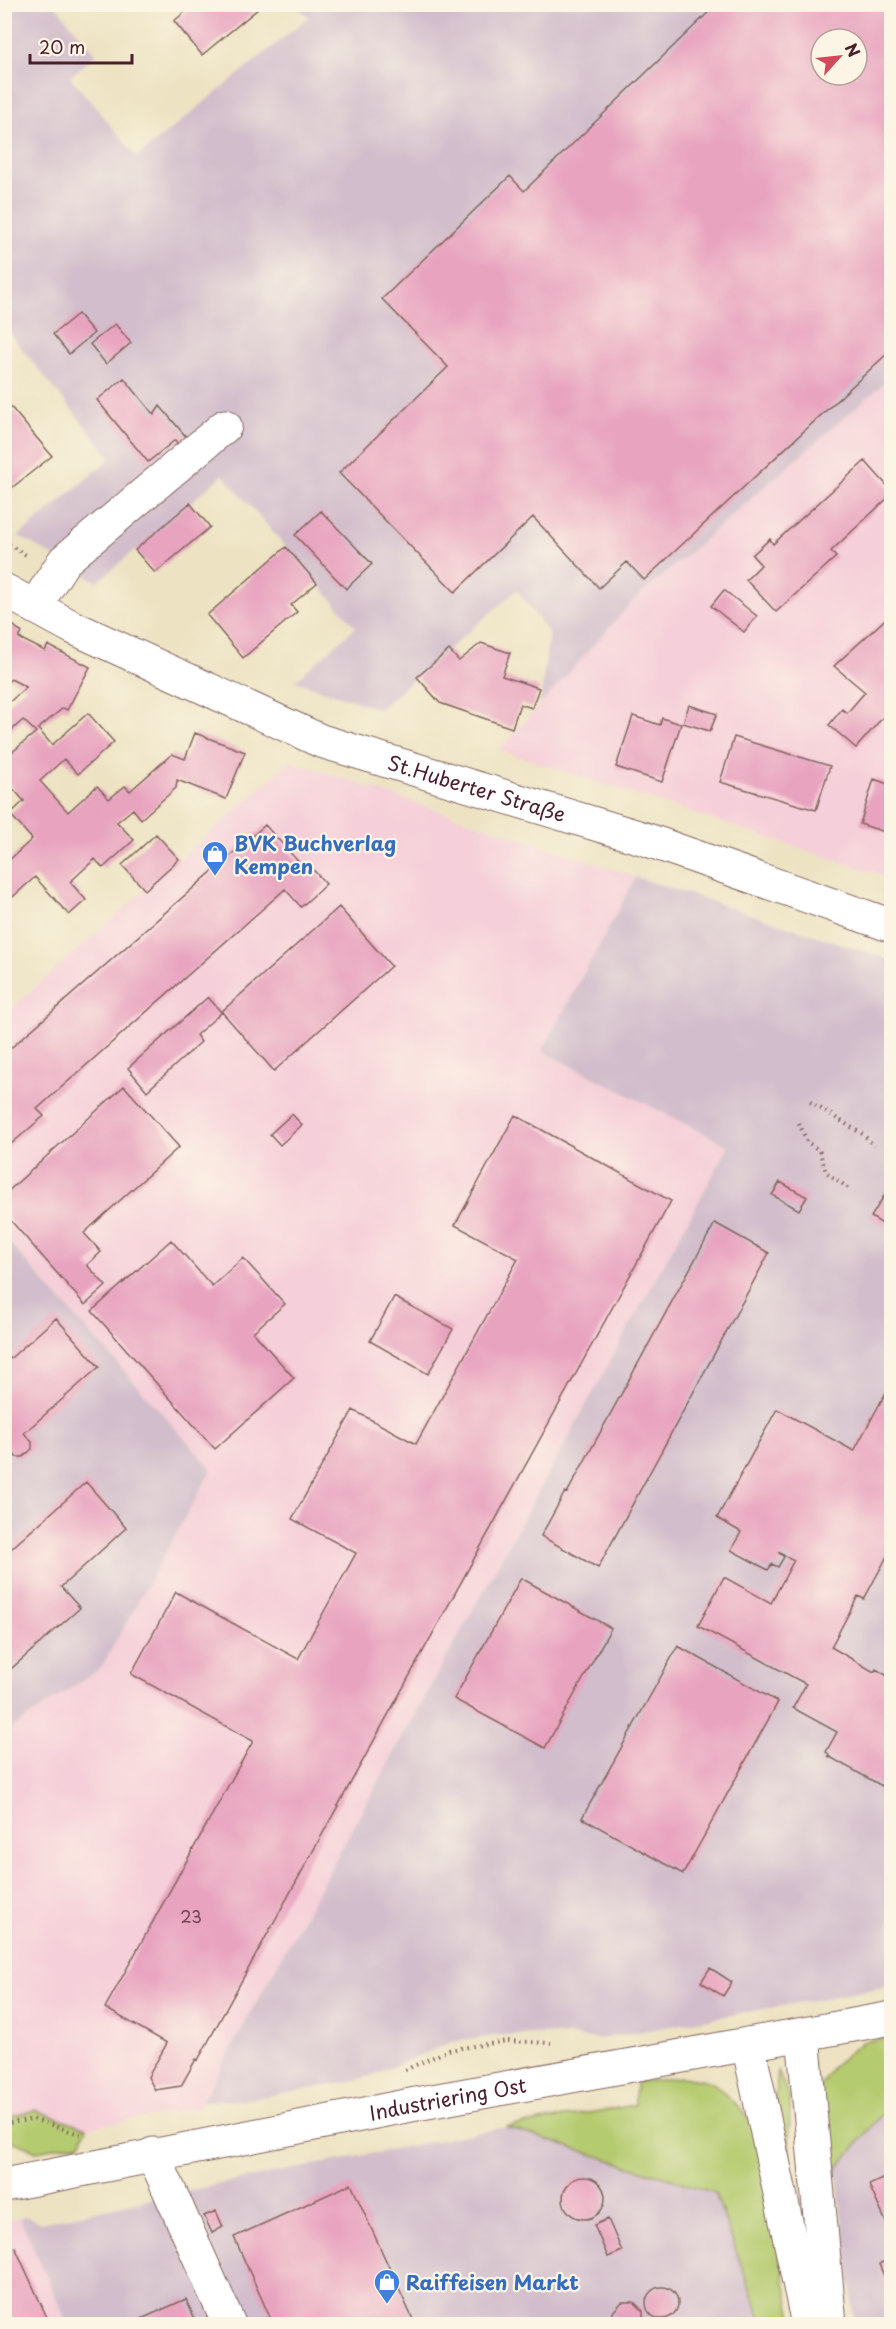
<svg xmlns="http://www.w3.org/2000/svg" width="896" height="2329" viewBox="0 0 896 2329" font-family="'Playpen Sans',sans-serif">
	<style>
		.built { fill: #f5cfd9 }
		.industrial { fill: #d1bdcb; fill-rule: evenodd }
		.green { fill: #b5cb6f; stroke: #80754d; stroke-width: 1.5 }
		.building { fill: #e8a4bf; fill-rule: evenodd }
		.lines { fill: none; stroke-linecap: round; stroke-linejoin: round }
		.minor-casing { stroke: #836460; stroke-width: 35 }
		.path { stroke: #836460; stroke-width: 4; stroke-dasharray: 1.5 4.5; stroke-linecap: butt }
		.minor { stroke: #fff; stroke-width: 33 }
		.labels { text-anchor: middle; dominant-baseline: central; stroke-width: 4.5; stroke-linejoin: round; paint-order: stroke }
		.number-label { font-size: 16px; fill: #724050 }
		.street-label { font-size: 20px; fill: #4a1f2b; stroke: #fcf5e5 }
		.shop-label { font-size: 20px; font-weight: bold; fill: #366cbe; stroke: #fcf5e5; text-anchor: start }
	</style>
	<rect width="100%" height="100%" fill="#fcf5e5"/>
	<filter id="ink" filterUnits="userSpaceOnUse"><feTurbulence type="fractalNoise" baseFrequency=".0167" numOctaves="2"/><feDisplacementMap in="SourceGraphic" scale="12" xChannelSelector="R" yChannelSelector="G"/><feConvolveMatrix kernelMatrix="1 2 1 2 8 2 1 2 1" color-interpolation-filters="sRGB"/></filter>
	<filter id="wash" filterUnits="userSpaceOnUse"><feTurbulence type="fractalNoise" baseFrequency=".008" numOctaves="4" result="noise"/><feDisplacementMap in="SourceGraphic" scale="24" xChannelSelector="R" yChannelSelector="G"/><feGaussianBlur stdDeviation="1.35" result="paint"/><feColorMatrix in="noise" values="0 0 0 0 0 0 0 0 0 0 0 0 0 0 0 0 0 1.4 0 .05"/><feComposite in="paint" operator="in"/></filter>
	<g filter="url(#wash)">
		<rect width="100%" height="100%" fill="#ede3c3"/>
		<!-- built -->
		<path class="built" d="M891,377V878L499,750L633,601Z
			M291,761L636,877L542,1051L729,1146L198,2108L87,2128L35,2110L5,2118V1733L101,1668L212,1469L5,1237L4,1015Z
			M20,2218L68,2324H5V2222Z"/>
		<!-- industrial -->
		<path class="industrial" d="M17,5H55L96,55L70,77L137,157L309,17L297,5H891V377L633,601L540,705L549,633L517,590L379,709L295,681L356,627L223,475L97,582L19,536L111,458L5,328L4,14ZM821,39H857V75H821Z
			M636,877L891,960V1986L599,2039L549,2034L501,2035L451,2042L373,2075L349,2082L241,2100L202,2101L729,1146L542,1051Z
			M4,1237L212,1469L101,1668L5,1733Z
			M891,2103V2324H855L836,2170Z
			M506,2127L715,2193L763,2324H68L20,2218L27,2216L40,2223L244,2179Z"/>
		<!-- green -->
		<path class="green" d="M891,2037V2103L836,2170L823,2113L821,2084L832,2067L862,2042Z
			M778,2072L790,2098L789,2157L774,2103Z
			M681,2077L712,2082L742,2110L757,2132L793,2324H763L715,2193L506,2127L635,2105L636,2083Z
			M35,2110L87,2128L80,2143L36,2151L5,2138V2118Z"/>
		<g id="blocks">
			<!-- building -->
			<path class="building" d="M195,4H264L202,55L174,21Z
				M717,4H891V350L644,580L627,562L599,588L533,517L455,592L339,473L448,367L382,299L510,176L524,191ZM821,39H857V75H821Z
				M78,314L94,333L69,354L53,334Z
				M115,324L131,343L106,364L90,344Z
				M124,378L154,415L160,406L188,439L179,446L175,440L148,462L97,400Z
				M4,399L52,456L4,494Z
				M865,461L891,490V495L831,551L836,557L776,612L746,580L761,565L752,555L770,539L773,544Z
				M190,503L210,527L155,573L135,550Z
				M321,511L372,564L346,589L295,535Z
				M286,547L317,583L291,605L297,612L243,658L207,615Z
				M724,590L757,616L744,632L711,606Z
				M891,614V708L856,748L829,725L842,709L847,713L865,692L834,666Z
				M13,625L22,633L19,638L45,651L48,645L90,667L67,710L63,708L38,729L52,745L88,713L114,742L78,774L64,759L40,781L68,812L97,786L109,799L125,786L130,791L172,754L185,759L195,733L245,752L226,799L177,780L176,788L141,819L133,809L117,822L134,840L103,868L95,859L70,882L86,900L69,915L35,877L6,903L5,902V864L32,839L10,814L24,801L9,784L4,788V759L36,732L23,720L4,737V707L26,687L11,679L4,685V626L8,629Z
				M481,643L510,653L502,676L539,688L532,708L520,704L512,728L440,703L417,677L449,650L459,661Z
				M689,705L717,714L710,731L683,723Z
				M633,716L660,725L662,718L681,724L662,782L616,767Z
				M734,737L830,766L816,810L720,782Z
				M874,779L891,785V834L860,824Z
				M265,825L305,869L309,865L326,884L301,907L285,889L37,1109L44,1116L4,1150V1054Z
				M156,834L179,859L145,890L122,865Z
				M339,907L391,966L274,1071L222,1012L196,1035L201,1042L147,1091L128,1068L208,997L221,1012Z
				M124,1086L179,1147L84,1233L101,1252L87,1265L106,1286L85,1305L5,1214V1194Z
				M292,1114L302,1125L280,1145L270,1134Z
				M515,1115L671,1201L198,2060L196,2059L181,2086L155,2090L148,2077L167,2043L105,2008L253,1741L131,1674L176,1592L298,1659L356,1553L292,1519L353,1410L416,1444L518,1259L455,1225Z
				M780,1182L807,1197L799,1210L772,1195Z
				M887,1191L891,1194V1213L884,1225L871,1217Z
				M715,1223L769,1253L598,1568L541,1536L565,1492L567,1493Z
				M171,1240L212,1286L243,1258L285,1304L253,1332L294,1378L215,1449L92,1311Z
				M394,1297L453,1329L428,1374L370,1341Z
				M56,1318L99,1367L24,1433L32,1442V1449L23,1457H16L9,1448L4,1451V1364Z
				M891,1383V1549L864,1599L858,1596L831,1647L874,1672L876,1669L891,1678V1791L828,1756L829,1754L826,1752L837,1732L793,1708L806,1684L698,1626L724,1577L771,1603L794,1560L778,1552L784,1557L778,1567L772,1564L768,1570L731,1550L741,1532L717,1518L777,1409L854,1451Z
				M86,1482L126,1528L61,1587L80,1608L4,1675V1555Z
				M521,1578L611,1628L545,1748L454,1699Z
				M678,1646L778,1702L683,1874L582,1818Z
				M710,1968L732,1982L723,1996L701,1982Z
				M891,2175V2233L869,2185Z
				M563 2198a21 21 0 1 1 42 0a21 21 0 1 1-42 0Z
				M351,2184L415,2324H273L234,2237Z
				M216,2211L223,2227L212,2233L204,2216Z
				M608,2219L622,2251L608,2257L594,2225Z
				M15,2247L50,2324H4V2251Z
				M891,2258V2292L879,2264Z
				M646 2303a16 16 0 1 1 32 0a16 16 0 1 1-32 0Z
				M186,2299L197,2324H130Z
				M622,2302H634L643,2311V2324H613V2312Z"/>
		</g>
	</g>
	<g filter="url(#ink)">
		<use href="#blocks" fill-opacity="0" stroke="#836460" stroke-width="1.5"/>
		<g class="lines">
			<!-- minor casing -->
			<g class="minor-casing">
				<g id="minor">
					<path id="s1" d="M4,590L72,627L321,741L645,839L892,926"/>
					<path d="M37,608L39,600L64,561L225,426"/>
					<path d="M803,2035L830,2324"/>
					<path d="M748,2044L808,2324"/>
					<path d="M153,2154L229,2324"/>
					<path id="s2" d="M4,2185L416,2104L892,2018"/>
				</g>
			</g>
			<!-- path -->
			<path class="path" d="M4,541L29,557
				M810,1102L864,1135L874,1146
				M799,1123L807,1142L819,1150L826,1172L848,1188
				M405,2070L449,2050L507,2041L551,2043
				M4,2124L33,2119L82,2135"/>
			<!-- minor -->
			<use href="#minor" class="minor"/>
		</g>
	</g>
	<!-- icons -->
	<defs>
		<g id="shop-pin" transform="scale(1.35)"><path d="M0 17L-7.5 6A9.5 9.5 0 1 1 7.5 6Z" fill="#3f7fe0" stroke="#fcf5e5"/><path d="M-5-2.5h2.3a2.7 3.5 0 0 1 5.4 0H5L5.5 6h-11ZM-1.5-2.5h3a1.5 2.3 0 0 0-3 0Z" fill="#fff"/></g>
	</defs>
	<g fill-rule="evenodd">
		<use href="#shop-pin" x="215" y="854"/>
		<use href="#shop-pin" x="387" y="2282"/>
	</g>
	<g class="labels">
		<!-- number labels -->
		<g class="number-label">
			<text x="191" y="1916">23</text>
		</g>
		<!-- street labels -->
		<g class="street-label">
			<text stroke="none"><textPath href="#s1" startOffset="514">St.Huberter Straße</textPath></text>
			<text stroke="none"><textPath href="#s2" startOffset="452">Industriering Ost</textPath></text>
		</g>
		<!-- shop labels -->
		<g class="shop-label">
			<text x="234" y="843">BVK Buchverlag<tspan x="234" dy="23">Kempen</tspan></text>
			<text x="406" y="2282">Raiffeisen Markt</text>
		</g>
	</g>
	<!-- margin -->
	<rect width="896" height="2329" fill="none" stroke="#fcf5e5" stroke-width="24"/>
	<!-- north arrow -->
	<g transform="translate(839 57) rotate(63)"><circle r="28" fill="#fcf5e5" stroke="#b59f9b" stroke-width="1.5"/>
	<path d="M0-4.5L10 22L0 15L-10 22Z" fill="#d1495b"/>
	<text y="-9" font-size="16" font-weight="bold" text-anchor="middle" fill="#4a1f2b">N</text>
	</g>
	<!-- scale -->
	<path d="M30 54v9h102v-9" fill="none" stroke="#4a1f2b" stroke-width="3"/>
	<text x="39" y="54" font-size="18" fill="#4a1f2b" stroke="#fcf5e5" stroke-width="4.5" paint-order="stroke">20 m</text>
</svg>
